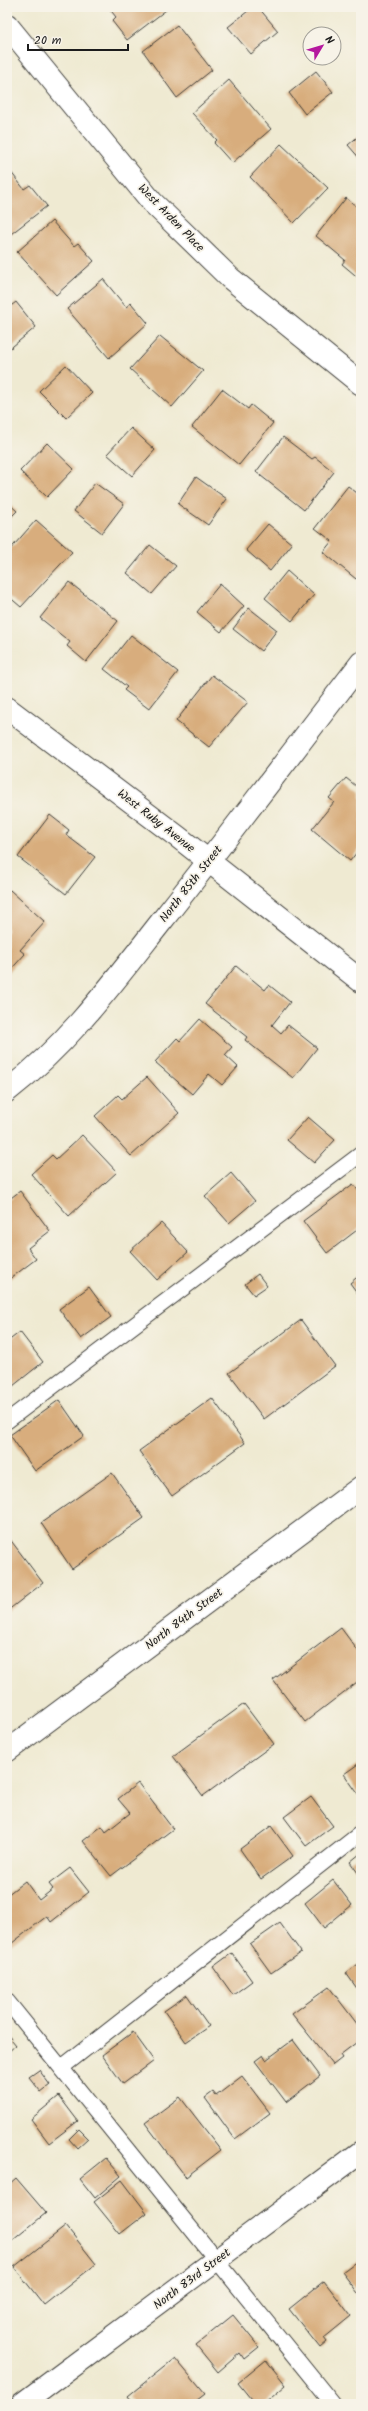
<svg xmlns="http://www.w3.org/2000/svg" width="368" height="2411" viewBox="0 0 368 2411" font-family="Kalam,sans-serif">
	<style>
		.building { fill: #d8ad7d }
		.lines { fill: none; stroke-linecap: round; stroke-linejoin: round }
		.service-casing { stroke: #3c3b37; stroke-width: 17 }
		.minor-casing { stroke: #3c3b37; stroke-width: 24 }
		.tertiary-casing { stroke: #3c3b37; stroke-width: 24 }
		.service { stroke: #fff; stroke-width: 15 }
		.minor { stroke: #fff; stroke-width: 22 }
		.tertiary { stroke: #fff; stroke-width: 22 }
		.labels { text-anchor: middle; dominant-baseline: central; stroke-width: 3.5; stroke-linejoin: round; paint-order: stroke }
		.street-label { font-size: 12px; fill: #1c1c1c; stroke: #f7f3e8 }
	</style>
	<rect width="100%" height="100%" fill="#f7f3e8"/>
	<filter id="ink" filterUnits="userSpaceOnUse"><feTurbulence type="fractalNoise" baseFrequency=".025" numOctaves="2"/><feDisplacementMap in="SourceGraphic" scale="8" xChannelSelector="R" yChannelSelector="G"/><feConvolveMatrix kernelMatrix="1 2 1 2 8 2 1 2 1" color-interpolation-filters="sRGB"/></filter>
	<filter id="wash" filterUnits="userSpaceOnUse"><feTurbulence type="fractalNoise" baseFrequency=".012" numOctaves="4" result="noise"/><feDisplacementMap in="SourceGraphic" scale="16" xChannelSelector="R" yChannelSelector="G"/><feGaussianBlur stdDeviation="0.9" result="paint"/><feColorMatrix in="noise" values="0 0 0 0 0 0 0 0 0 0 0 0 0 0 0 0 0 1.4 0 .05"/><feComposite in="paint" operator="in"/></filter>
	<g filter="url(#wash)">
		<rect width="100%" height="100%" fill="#efead2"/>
		<g id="blocks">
			<!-- building -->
			<path class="building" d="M108,7H170L127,40L112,21L116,17Z
				M253,7H258L278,31L251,54L228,27Z
				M177,25L212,70L177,98L143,51Z
				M316,71L333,92L305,114L289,93Z
				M229,80L271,129L232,163L214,143L217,140L192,113Z
				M361,134V160L348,145Z
				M281,144L328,188L294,223L250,177Z
				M7,167L24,189L30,185L47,206L7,237Z
				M346,198L361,210V280L342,264L345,260L316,236Z
				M52,221L74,246L78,243L94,261L56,295L17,252Z
				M103,279L126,307L131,303L148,323L109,358L67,309Z
				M16,302L36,327L7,351V309Z
				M160,336L203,371L172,407L130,369Z
				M66,365L92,393L66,418L39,391Z
				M222,389L248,409L251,405L273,423L239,465L192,427Z
				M131,428L155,450L132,476L107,454Z
				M283,437L312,459L315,457L334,472L304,510L256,472Z
				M47,443L74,469L47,497L20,471Z
				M196,477L227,499L208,525L178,504Z
				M95,483L124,504L102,533L74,511Z
				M348,486L361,496V573L356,579L323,552L332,541L315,528Z
				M7,502L17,511L7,521Z
				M36,520L72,552L21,607L7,595V553Z
				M268,524L292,544L270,571L246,550Z
				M150,545L176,566L152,594L127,573Z
				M287,571L314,595L292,621L265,598Z
				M69,582L118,621L86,662L67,646L70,642L40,618Z
				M220,584L244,606L221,632L197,612Z
				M249,608L277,630L261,651L233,629Z
				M131,635L178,672L149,709L124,690L127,687L104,669Z
				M212,675L248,702L209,747L176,721Z
				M346,778L361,790V847L350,861L312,829L334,802L329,798Z
				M50,815L69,830L66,835L95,857L66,894L18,857Z
				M10,890L45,922L20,950L25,954L7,974V893Z
				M236,966L265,990L269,985L290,1002L272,1025L281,1033L288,1025L317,1048L293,1078L245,1040L247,1037L205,1004Z
				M200,1019L232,1047L225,1055L238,1067L222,1085L209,1074L192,1094L155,1062L177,1038L180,1041Z
				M147,1077L179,1113L131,1156L95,1116L118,1095L122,1099Z
				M308,1117L335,1140L314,1163L287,1140Z
				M82,1135L117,1172L69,1216L31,1174L52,1155L56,1159Z
				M231,1173L255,1201L229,1223L205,1196Z
				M353,1184L361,1194V1227L327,1253L303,1221Z
				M20,1191L50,1231L28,1248L36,1259L7,1281V1201Z
				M161,1223L188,1252L157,1280L130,1251Z
				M258,1274L267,1286L254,1295L245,1284Z
				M361,1274V1298L350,1283Z
				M89,1287L111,1317L81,1339L59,1309Z
				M301,1320L335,1366L264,1419L229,1373Z
				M20,1332L43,1362L13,1386L7,1378V1342Z
				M212,1398L245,1443L172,1496L139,1451Z
				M59,1400L84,1436L35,1471L10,1435Z
				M112,1473L144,1518L72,1569L41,1523Z
				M9,1538L43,1583L7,1611V1540Z
				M341,1628L361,1655V1679L305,1722L273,1680Z
				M244,1704L274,1744L203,1796L173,1756Z
				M361,1762V1798L344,1774Z
				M138,1783L173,1829L111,1876L83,1841L102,1826L106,1832L130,1813L118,1799Z
				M311,1797L333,1826L306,1846L284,1817Z
				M271,1826L293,1856L261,1879L240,1849Z
				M361,1853V1877L350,1862Z
				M70,1868L89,1892L51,1922L47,1916L7,1947V1895L25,1881L39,1900L53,1889L49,1884Z
				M333,1880L352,1905L324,1928L305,1903Z
				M280,1923L301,1952L271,1973L250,1944Z
				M232,1953L252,1981L233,1995L213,1967Z
				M361,1962V1994L346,1973Z
				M329,1987L361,2029V2039L340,2055L342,2058L333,2065L292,2014Z
				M187,1995L209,2026L186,2042L164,2011Z
				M133,2032L154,2061L123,2084L102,2055Z
				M7,2034L16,2045L7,2053Z
				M293,2040L320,2076L286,2102L255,2061L263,2055L266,2060Z
				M39,2070L50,2085L41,2092L29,2077Z
				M242,2076L270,2113L235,2139L205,2098L213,2092L216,2096Z
				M59,2096L78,2121L49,2143L31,2119Z
				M180,2097L221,2150L186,2177L145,2123Z
				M79,2129L88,2138L77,2148L69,2139Z
				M106,2158L121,2176L95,2198L80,2179Z
				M16,2178L46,2213L7,2245V2186Z
				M122,2180L147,2213L120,2234L94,2202Z
				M66,2226L96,2264L44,2305L14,2267Z
				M361,2258V2297L342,2272Z
				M324,2281L351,2316L324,2338L327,2342L320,2348L289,2309Z
				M233,2315L259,2347L244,2359L240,2353L218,2372L196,2345Z
				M175,2358L205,2394L192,2404H134L128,2396Z
				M266,2360L286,2385L264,2404H255L238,2383Z"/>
		</g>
	</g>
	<g filter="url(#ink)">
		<use href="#blocks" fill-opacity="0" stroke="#3c3b37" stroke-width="1"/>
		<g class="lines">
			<!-- service casing -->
			<g class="service-casing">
				<path id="service" d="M7,1421L361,1154
					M7,2001L333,2404
					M61,2068L361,1833"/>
			</g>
			<!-- minor casing -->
			<g class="minor-casing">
				<path id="minor" d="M7,25L152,202L230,278L361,384
					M7,708L178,837L361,981
					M7,1091C69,1043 113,983 161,922C229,836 295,749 361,663
					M22,2404L361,2152"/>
			</g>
			<!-- tertiary casing -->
			<g class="tertiary-casing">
				<path id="tertiary" d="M7,1751L361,1487"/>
			</g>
			<!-- service -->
			<use href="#service" class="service"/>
			<!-- minor -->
			<use href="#minor" class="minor"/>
			<!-- tertiary -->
			<use href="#tertiary" class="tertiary"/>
		</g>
	</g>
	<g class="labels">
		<!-- street labels -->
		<g class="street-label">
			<text transform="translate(171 218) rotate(46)">West Arden Place</text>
			<text transform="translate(156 821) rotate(38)">West Ruby Avenue</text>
			<text transform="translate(191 884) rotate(-52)">North 85th Street</text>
			<text transform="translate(184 1619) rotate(-37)">North 84th Street</text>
			<text transform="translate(192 2279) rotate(-37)">North 83rd Street</text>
		</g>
	</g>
	<!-- margin -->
	<rect width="368" height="2411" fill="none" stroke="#f7f3e8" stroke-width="24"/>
	<!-- north arrow -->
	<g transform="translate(322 46) rotate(52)"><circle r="19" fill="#f7f3e8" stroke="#9f9d96"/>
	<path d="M0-3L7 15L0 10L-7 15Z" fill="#b5179e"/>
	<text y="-6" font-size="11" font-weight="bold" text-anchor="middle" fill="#1c1c1c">N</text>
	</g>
	<!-- scale -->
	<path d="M28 44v6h100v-6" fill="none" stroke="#1c1c1c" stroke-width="2"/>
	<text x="34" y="44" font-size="12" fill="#1c1c1c" stroke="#f7f3e8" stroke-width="3" paint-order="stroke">20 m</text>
</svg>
